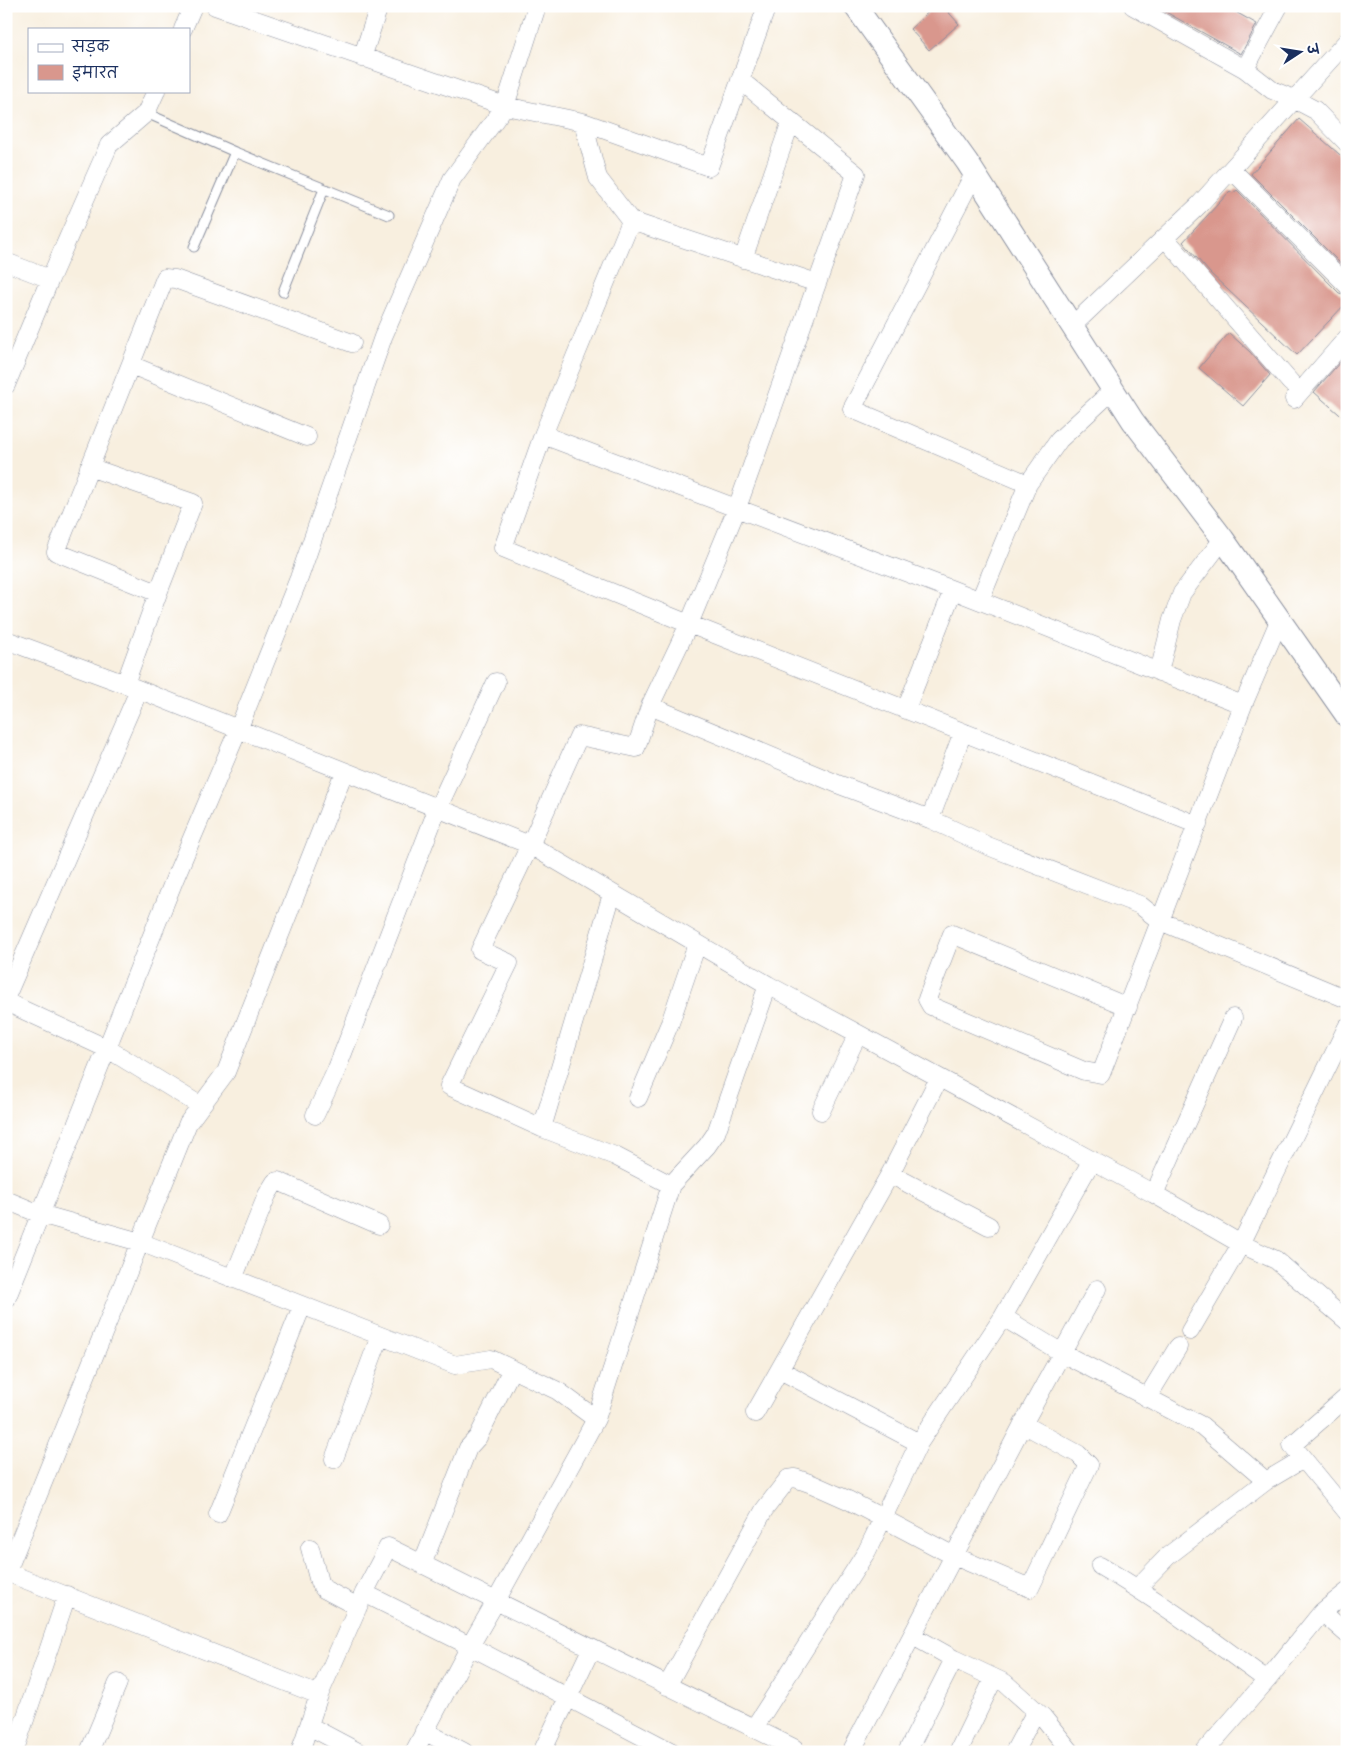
<svg xmlns="http://www.w3.org/2000/svg" width="1353" height="1758" viewBox="0 0 1353 1758" font-family="Mali,'Playpen Sans Deva',sans-serif">
	<style>
		.building { fill: #d9978d }
		.lines { fill: none; stroke-linecap: round; stroke-linejoin: round }
		.service-casing { stroke: #8a8f9e; stroke-width: 11 }
		.minor-casing { stroke: #8a8f9e; stroke-width: 19 }
		.tertiary-casing { stroke: #8a8f9e; stroke-width: 24 }
		.service { stroke: #fff; stroke-width: 9 }
		.minor { stroke: #fff; stroke-width: 18 }
		.tertiary { stroke: #fff; stroke-width: 22 }
	</style>
	<rect width="100%" height="100%" fill="#fff"/>
	<filter id="ink" filterUnits="userSpaceOnUse"><feTurbulence type="fractalNoise" baseFrequency=".02" numOctaves="2"/><feDisplacementMap in="SourceGraphic" scale="10" xChannelSelector="R" yChannelSelector="G"/><feConvolveMatrix kernelMatrix="1 2 1 2 8 2 1 2 1" color-interpolation-filters="sRGB"/></filter>
	<filter id="wash" filterUnits="userSpaceOnUse"><feTurbulence type="fractalNoise" baseFrequency=".0096" numOctaves="4" result="noise"/><feDisplacementMap in="SourceGraphic" scale="20" xChannelSelector="R" yChannelSelector="G"/><feGaussianBlur stdDeviation="1.12" result="paint"/><feColorMatrix in="noise" values="0 0 0 0 0 0 0 0 0 0 0 0 0 0 0 0 0 1.4 0 .05"/><feComposite in="paint" operator="in"/></filter>
	<g filter="url(#wash)">
		<rect width="100%" height="100%" fill="#f8efdf"/>
		<g id="blocks">
			<!-- building -->
			<path class="building" d="M935,6H943L959,24L929,50L910,29Z
				M1155,6H1225L1257,24L1241,54Z
				M1299,119L1347,161V270L1251,174Z
				M1237,190L1339,293L1347,295V302L1297,355L1210,273L1183,242L1230,191L1233,193Z
				M1229,333L1250,352L1270,375L1243,406L1199,368Z
				M1347,354V421L1314,392Z"/>
		</g>
	</g>
	<g filter="url(#ink)">
		<use href="#blocks" fill-opacity="0" stroke="#8a8f9e" stroke-width="1"/>
		<g class="lines">
			<!-- service casing -->
			<g class="service-casing">
				<path id="service" d="M146,113L235,152L389,215
					M194,247L235,152
					M283,292L324,189"/>
			</g>
			<!-- minor casing -->
			<g class="minor-casing">
				<path id="minor" d="M215,6L505,106L583,122L709,167L767,6
					M1133,6L1245,69
					M1279,6L1245,69L1272,90L1294,99L1315,110L1347,143
					M183,29L193,6
					M362,58L379,6
					M583,122L598,178L631,221L543,435L503,548L689,624L1198,825
					M1232,170L1347,285
					M974,174L852,409L1028,484
					M631,221L817,283
					M1165,238L1291,383
					M743,259L791,121
					M6,262L50,279L109,145L146,113L156,91
					M1072,326L1199,205L1347,41
					M131,365L307,437
					M6,385L50,279
					M1294,399L1347,338
					M543,435L953,590L1243,705
					M89,467L193,503L158,593L125,684
					M158,593L56,552L165,278L175,279L352,343
					M980,600L1028,484L1059,440L1113,390
					M1279,621L1243,705L1160,921L1347,999
					M6,640L125,684L530,845L579,736L636,748L650,706L689,624L737,508L856,174L740,80
					M1159,672L1172,620L1182,593L1223,539
					M650,706L840,785L930,819L988,846L1140,905L1160,921L1101,1074L1084,1071L931,1006L927,999L952,934L1128,1007
					M906,709L953,590
					M930,819L963,732
					M6,997L139,690
					M6,1002L108,1049L201,1106
					M638,1098L670,1023L697,944
					M821,1111L858,1034
					M315,1115L336,1071L437,810L496,682
					M542,1128L612,894
					M1092,1160L1003,1317L1062,1353L1202,1426L1266,1481L1303,1459
					M890,1174L989,1226
					M671,1185L707,1146L716,1133L768,985
					M1154,1194L1233,1018
					M6,1200L40,1214L140,1242L455,1365L491,1359L558,1391L596,1419
					M233,1279L267,1195L275,1182L278,1181L379,1225
					M6,1300L175,878L238,730L299,578L383,337L452,179L505,106L537,6
					M1190,1331L1241,1244L1347,1027
					M780,1370L919,1443
					M1347,1397L1292,1445L1347,1512
					M1147,1398L1178,1347
					M755,1413L890,1174L939,1078
					M334,1459L380,1336
					M218,1514L302,1306
					M310,1548L319,1582L324,1589L358,1607
					M422,1565L468,1448L478,1437L512,1369
					M1100,1566C1159,1600 1212,1640 1267,1680
					M6,1572L319,1695
					M7,1572L188,1123L226,1072L344,772
					M1137,1588L1168,1556L1266,1481
					M364,1593L470,1646L672,1752
					M1322,1612L1347,1634
					M913,1636L954,1659L1005,1683L1043,1717L1071,1752
					M667,1686L764,1510L788,1479L795,1478L812,1484L848,1500L954,1556L1030,1588L1089,1465L1078,1454L1023,1424
					M309,1726L358,1752
					M754,1728L867,1551L919,1443L1003,1317
					M424,1731L464,1752
					M14,1752L67,1595
					M89,1752L118,1683
					M300,1752L319,1695L364,1593L388,1547L496,1601L596,1419L671,1185L615,1156L542,1128L449,1086L509,963L480,950L530,845L768,985L1154,1194L1241,1244L1276,1260L1347,1321
					M414,1752L470,1646L496,1601L794,1748L792,1752
					M542,1752L591,1649
					M851,1752L1023,1424L1097,1289
					M907,1752L954,1659
					M958,1752L994,1678
					M1014,1752L1036,1711
					M1204,1752L1267,1680L1322,1612L1347,1592"/>
			</g>
			<!-- tertiary casing -->
			<g class="tertiary-casing">
				<path id="tertiary" d="M855,6L967,162L1133,421L1223,539L1347,716"/>
			</g>
			<!-- service -->
			<use href="#service" class="service"/>
			<!-- minor -->
			<use href="#minor" class="minor"/>
			<!-- tertiary -->
			<use href="#tertiary" class="tertiary"/>
		</g>
	</g>
	<!-- margin -->
	<rect width="1353" height="1758" fill="none" stroke="#fff" stroke-width="25"/>
	<!-- legend -->
	<rect x="28" y="28" width="162" height="65" fill="#ffffff" stroke="#a4acbf"/>
	<rect x="38" y="44" width="25" height="8" fill="#ffffff" stroke="#a4acbf"/>
	<text x="72" y="52" font-size="15" fill="#1b2f5e">सड़क</text>
	<rect x="38" y="65" width="25" height="15" fill="#d9978d" stroke="#a4acbf"/>
	<text x="72" y="78" font-size="15" fill="#1b2f5e">इमारत</text>
	<!-- north arrow -->
	<g transform="translate(1300 52) rotate(78)" stroke="#ffffff" stroke-width="4" paint-order="stroke">
	<path d="M0-4L9 19L0 12L-9 19Z" fill="#1b2f5e"/>
	<text y="-8" font-size="14" font-weight="bold" text-anchor="middle" fill="#1b2f5e">उ</text>
	</g>
</svg>
